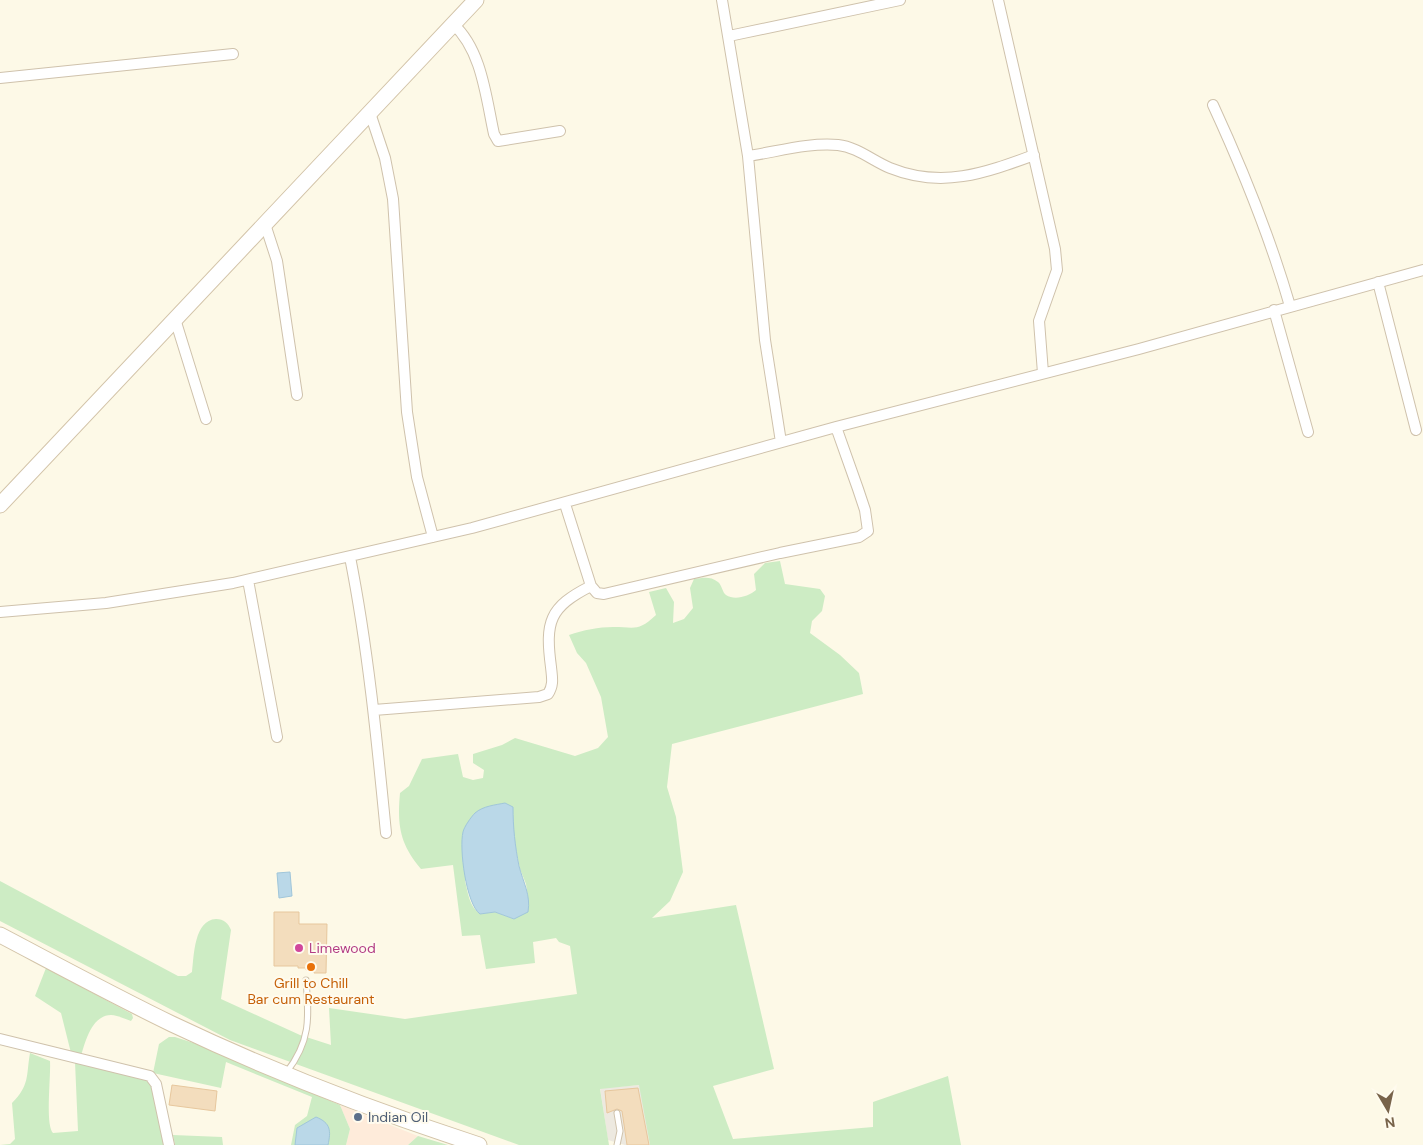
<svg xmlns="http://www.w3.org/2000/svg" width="1423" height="1145" viewBox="0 0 1423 1145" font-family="'DM Sans',sans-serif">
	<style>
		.commercial { fill: #feebda }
		.industrial { fill: #ede9e0 }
		.green { fill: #cdecc4; fill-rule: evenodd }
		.water { fill: #bad8e8; stroke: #a0c6da }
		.building { fill: #f3ddbd; stroke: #e7c79d }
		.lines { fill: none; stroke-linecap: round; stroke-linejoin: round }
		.lane-casing { stroke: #cfc2ac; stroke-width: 7 }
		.street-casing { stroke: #cfc2ac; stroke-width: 12 }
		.secondary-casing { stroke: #d3c4a9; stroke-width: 17 }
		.lane { stroke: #fff; stroke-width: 5 }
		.street { stroke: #fff; stroke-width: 10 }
		.secondary { stroke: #fff; stroke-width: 15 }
		.hotel-dot { fill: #d1479c; stroke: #fffbee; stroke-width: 2 }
		.food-dot { fill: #e8710a; stroke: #fffbee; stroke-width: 2 }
		.service-dot { fill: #5c6f8a; stroke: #fffbee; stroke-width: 2 }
		.labels { text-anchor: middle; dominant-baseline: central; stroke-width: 4; stroke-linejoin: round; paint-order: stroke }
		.hotel-label { font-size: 14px; fill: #b23c85; stroke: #fffbee; text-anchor: start }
		.food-label { font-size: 14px; fill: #c56008; stroke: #fffbee }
		.service-label { font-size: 14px; fill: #4e5e75; stroke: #fffbee; text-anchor: start }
	</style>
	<rect width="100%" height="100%" fill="#fdf9e7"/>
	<!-- commercial -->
	<path class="commercial" d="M340,1105L418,1136L408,1145H346L350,1129Z"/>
	<!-- industrial -->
	<path class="industrial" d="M640,1085L650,1145H625L608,1140L600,1088Z"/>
	<!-- green -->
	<path class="green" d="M780,561L785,584L820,589L825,596L822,611L812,621L810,633L840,655L859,673L863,694L672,744L667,787L676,817L683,872L670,901L652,918L736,905L774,1069L713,1086L733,1139L873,1127V1102L948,1076L961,1145H650L639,1085L600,1089L609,1145H519L230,1040L0,921V881L178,976H186L192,972C194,956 194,920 216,919C224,919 228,923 231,930L221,999L300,1035L331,1045L329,1008L405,1019L577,994L570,946L559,942L556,938L533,942L535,963L486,969L480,935L462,936L453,865L421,869C400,844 397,826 400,793L409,786L422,759L458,754L463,777L473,780L483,778L484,770L473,763V754L502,745L515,738L575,756L598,748L608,737L601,697L586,663L577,653L569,635C583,630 599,627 613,627C635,627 638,632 656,615L649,592L666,588L674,602L673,623L684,619L693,608L690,588L694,579C703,578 710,576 718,582C722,585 722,592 726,595C735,601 749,596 756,590L754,574L765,563ZM513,807V834L520,869L526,884L529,905L514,919L495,912L480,914C469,906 468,893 465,881Z
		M46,968L132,1014L133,1018L131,1021C125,1019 117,1015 111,1015C92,1015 85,1042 81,1056L71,1053L61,1013L35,996Z
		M169,1037H175L203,1046L340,1105L350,1129L346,1145H291L295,1125L307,1116L312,1097L226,1062L221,1088L153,1073L159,1044Z
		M30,1053L50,1061C51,1077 45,1125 53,1133L78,1131L75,1062L151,1080L166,1145H0L10,1144L15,1139L12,1103C30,1085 26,1076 30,1053Z
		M173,1135L222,1137L223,1145H175Z
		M418,1136L448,1145H408Z"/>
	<!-- water -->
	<path class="water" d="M505,803L513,807C513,827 515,846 519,866C523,882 531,895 528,912L514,919L495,912L480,914C466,904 459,848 463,832C464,827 471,817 475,813C483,806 495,805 505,803Z
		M290,872L292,896L279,898L277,873Z
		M316,1117C331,1123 331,1131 328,1145H295L297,1128Z"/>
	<!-- building -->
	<path class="building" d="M274,912H299V924H327L326,973H314V971L306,970V968H298V966H274Z
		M172,1085L217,1091L215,1111L169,1105Z
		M638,1088L649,1145H627L622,1111L617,1109L607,1113L605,1091Z"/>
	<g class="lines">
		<!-- lane casing -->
		<g class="lane-casing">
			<path id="lane" d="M286,1073C311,1041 309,1018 306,980
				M617,1113L620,1131L617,1145"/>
		</g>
		<!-- street casing -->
		<g class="street-casing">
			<path id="street" d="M722,0L748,156L765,340L781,442
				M998,0L1055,249L1057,270L1039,321L1043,373
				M453,24C482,50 486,98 494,134L498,141L560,131
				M729,36L900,0
				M0,78L233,54
				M1213,105C1243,170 1270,237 1290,306
				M370,113L385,158L393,199L407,412L417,477L433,537
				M748,156C776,152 810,142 838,145C857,147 873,161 890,168C942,189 985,173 1034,155
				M265,224L277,261L297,395
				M1378,282L1416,430
				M1274,310L1308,432
				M175,319L206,419
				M565,504L591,586L597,593L604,594L780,553L859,537L868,531L865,510L858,489L836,427
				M350,557C368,648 377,741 386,833
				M248,580L277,737
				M0,612L106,603L233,583L472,528L836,427L1139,349L1423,270
				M374,710L539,697L548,694C554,685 552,677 551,667C545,622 549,607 591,586
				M0,1039L150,1076L156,1084L169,1145"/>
		</g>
		<!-- secondary casing -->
		<g class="secondary-casing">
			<path id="secondary" d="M0,505L476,0
				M0,935C57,965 114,996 172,1024C271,1071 374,1111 479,1145"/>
		</g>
		<!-- lane -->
		<use href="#lane" class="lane"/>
		<!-- street -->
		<use href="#street" class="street"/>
		<!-- secondary -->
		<use href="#secondary" class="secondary"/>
	</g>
	<!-- markers -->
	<circle class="hotel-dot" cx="299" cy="948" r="5"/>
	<circle class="food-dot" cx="311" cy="967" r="5"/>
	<circle class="service-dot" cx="358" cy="1117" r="5"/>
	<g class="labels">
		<!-- hotel labels -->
		<g class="hotel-label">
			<text x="309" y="948">Limewood</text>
		</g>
		<!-- food labels -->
		<g class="food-label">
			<text x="311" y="983">Grill to Chill<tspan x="311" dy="16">Bar cum Restaurant</tspan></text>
		</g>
		<!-- service labels -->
		<g class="service-label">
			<text x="368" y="1117">Indian Oil</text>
		</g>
	</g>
	<!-- north arrow -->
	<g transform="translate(1388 1110) rotate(171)" stroke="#fffbee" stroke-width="4" paint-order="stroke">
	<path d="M0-4L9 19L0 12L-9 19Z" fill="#78634a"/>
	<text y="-8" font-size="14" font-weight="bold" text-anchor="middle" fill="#78634a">N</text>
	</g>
</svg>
